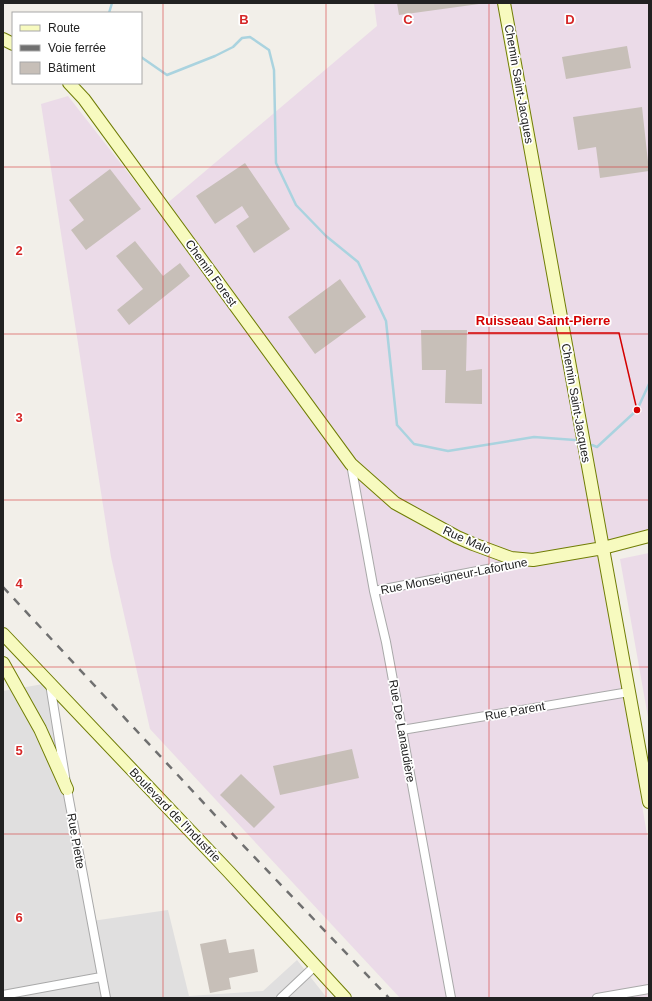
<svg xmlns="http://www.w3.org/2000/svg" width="652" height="1001" viewBox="0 0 652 1001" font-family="Helvetica,sans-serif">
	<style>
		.residential { fill: #e0dfdf }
		.industrial { fill: #ebdbe8 }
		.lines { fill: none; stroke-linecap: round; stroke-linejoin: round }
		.stream { stroke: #aad3df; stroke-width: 2.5 }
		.building { fill: #c7bfb8 }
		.street-casing { stroke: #a9a9a9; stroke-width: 10 }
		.secondary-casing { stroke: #707d05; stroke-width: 14 }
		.street { stroke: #fff; stroke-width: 8 }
		.secondary { stroke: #f7fabf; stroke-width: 12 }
		.rail { stroke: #707070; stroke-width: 2.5; stroke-dasharray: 8 8; stroke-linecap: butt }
		.grid { fill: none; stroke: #d62828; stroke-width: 1; stroke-opacity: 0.55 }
		.labels { text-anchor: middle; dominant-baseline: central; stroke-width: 3.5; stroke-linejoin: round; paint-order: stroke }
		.street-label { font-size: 12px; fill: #222; stroke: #fff }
		.grid-label { font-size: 13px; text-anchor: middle; font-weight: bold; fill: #d62828; stroke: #fff; stroke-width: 3.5; stroke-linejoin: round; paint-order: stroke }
		.leader { fill: none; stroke: #d40000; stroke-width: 1.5 }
		.callout-dot { fill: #d40000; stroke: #fff; stroke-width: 1.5 }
		.callout-label { font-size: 13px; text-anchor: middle; font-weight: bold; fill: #d40000; stroke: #fff; stroke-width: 3.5; stroke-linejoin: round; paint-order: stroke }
	</style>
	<rect width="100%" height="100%" fill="#f2efe9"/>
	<!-- residential -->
	<path class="residential" d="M49,683L92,921L168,910L189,996L263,991L297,960L327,998H3V691Z"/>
	<!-- industrial -->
	<path class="industrial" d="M374,3H648L649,13V530L597,543L649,846V998H400L150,729L111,557L41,104L68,96L158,211L377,26Z
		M649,553V723L620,559Z"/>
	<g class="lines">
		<!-- stream -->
		<path class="stream" d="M109,13L112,3
			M141,57L167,75L215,56L233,47L242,38L250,37L269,50L274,70L276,163L296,205L326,236L358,262L386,321L397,425L414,444L448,451L534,437L575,440
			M592,445L597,447L637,410L649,384"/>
	</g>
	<!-- building -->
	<path class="building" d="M397,3H479V4L399,15Z
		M627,46L631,68L566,79L562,57Z
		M642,107L649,171L600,178L596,147L578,150L573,117Z
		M245,163L290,229L254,253L236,226L249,217L242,206L215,224L196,196Z
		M110,169L141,209L86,250L71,230L84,220L69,200Z
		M135,241L163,276L180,263L190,276L129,325L117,310L143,289L116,256Z
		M340,279L366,317L315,354L288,317Z
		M421,330H467L466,371L482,369V404L445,403L446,370H422Z
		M352,749L359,778L280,795L273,766Z
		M241,774L275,807L254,828L220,795Z
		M226,939L229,953L254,949L258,972L229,978L231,989L210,993L200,944Z"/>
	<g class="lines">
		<!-- street casing -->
		<g class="street-casing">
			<path id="street" d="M351,464L374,591L386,642L451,998
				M374,591L523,562
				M50,684L67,789L106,998
				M402,730L629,692
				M3,995L101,977
				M281,998L315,966
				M597,998L649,989"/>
		</g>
		<!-- secondary casing -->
		<g class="secondary-casing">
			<path id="secondary" d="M504,3L649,802
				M3,39L13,44
				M69,83L84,99L351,464L395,503L457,537L473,544L511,558L533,560L603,548L649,536
				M3,634L229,872L345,998
				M3,663L40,729L67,789"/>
		</g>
		<!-- street -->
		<use href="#street" class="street"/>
		<!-- secondary -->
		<use href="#secondary" class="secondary"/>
		<!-- rail -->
		<path class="rail" d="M3,587L240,842L389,998"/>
	</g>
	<!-- grid -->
	<path class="grid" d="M163,3V998M326,3V998M489,3V998M3,167H649M3,334H649M3,500H649M3,667H649M3,834H649"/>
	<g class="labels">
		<!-- street labels -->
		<g class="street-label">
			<text transform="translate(519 84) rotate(80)">Chemin Saint-Jacques</text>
			<text transform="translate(211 273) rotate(54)">Chemin Forest</text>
			<text transform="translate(576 403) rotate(80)">Chemin Saint-Jacques</text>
			<text transform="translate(467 540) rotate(24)">Rue Malo</text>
			<text transform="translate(454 576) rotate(-11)">Rue Monseigneur-Lafortune</text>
			<text transform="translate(515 711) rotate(-10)">Rue Parent</text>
			<text transform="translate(402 731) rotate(80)">Rue De Lanaudière</text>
			<text transform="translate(175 815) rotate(46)">Boulevard de l'Industrie</text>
			<text transform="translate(76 841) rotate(80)">Rue Piette</text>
		</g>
	</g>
	<g class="grid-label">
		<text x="244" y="24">B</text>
		<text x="408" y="24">C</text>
		<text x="570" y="24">D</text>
		<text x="19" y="255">2</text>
		<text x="19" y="422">3</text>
		<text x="19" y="588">4</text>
		<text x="19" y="755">5</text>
		<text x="19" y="922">6</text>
	</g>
	<!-- callouts -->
	<path class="leader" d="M637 410L619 333H468"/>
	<circle class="callout-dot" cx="637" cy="410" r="4"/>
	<g class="callout-label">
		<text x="543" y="325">Ruisseau Saint-Pierre</text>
	</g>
	<!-- border -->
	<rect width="652" height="1001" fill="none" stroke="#222222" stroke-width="8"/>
	<!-- legend -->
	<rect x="12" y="12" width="130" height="72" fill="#ffffff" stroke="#a7a7a7"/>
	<rect x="20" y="25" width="20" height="6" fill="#f7fabf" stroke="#a7a7a7"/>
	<text x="48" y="32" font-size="12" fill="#222222">Route</text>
	<rect x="20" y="45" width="20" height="6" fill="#707070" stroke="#a7a7a7"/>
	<text x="48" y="52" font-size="12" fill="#222222">Voie ferrée</text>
	<rect x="20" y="62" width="20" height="12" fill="#c7bfb8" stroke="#a7a7a7"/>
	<text x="48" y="72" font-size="12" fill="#222222">Bâtiment</text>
</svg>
